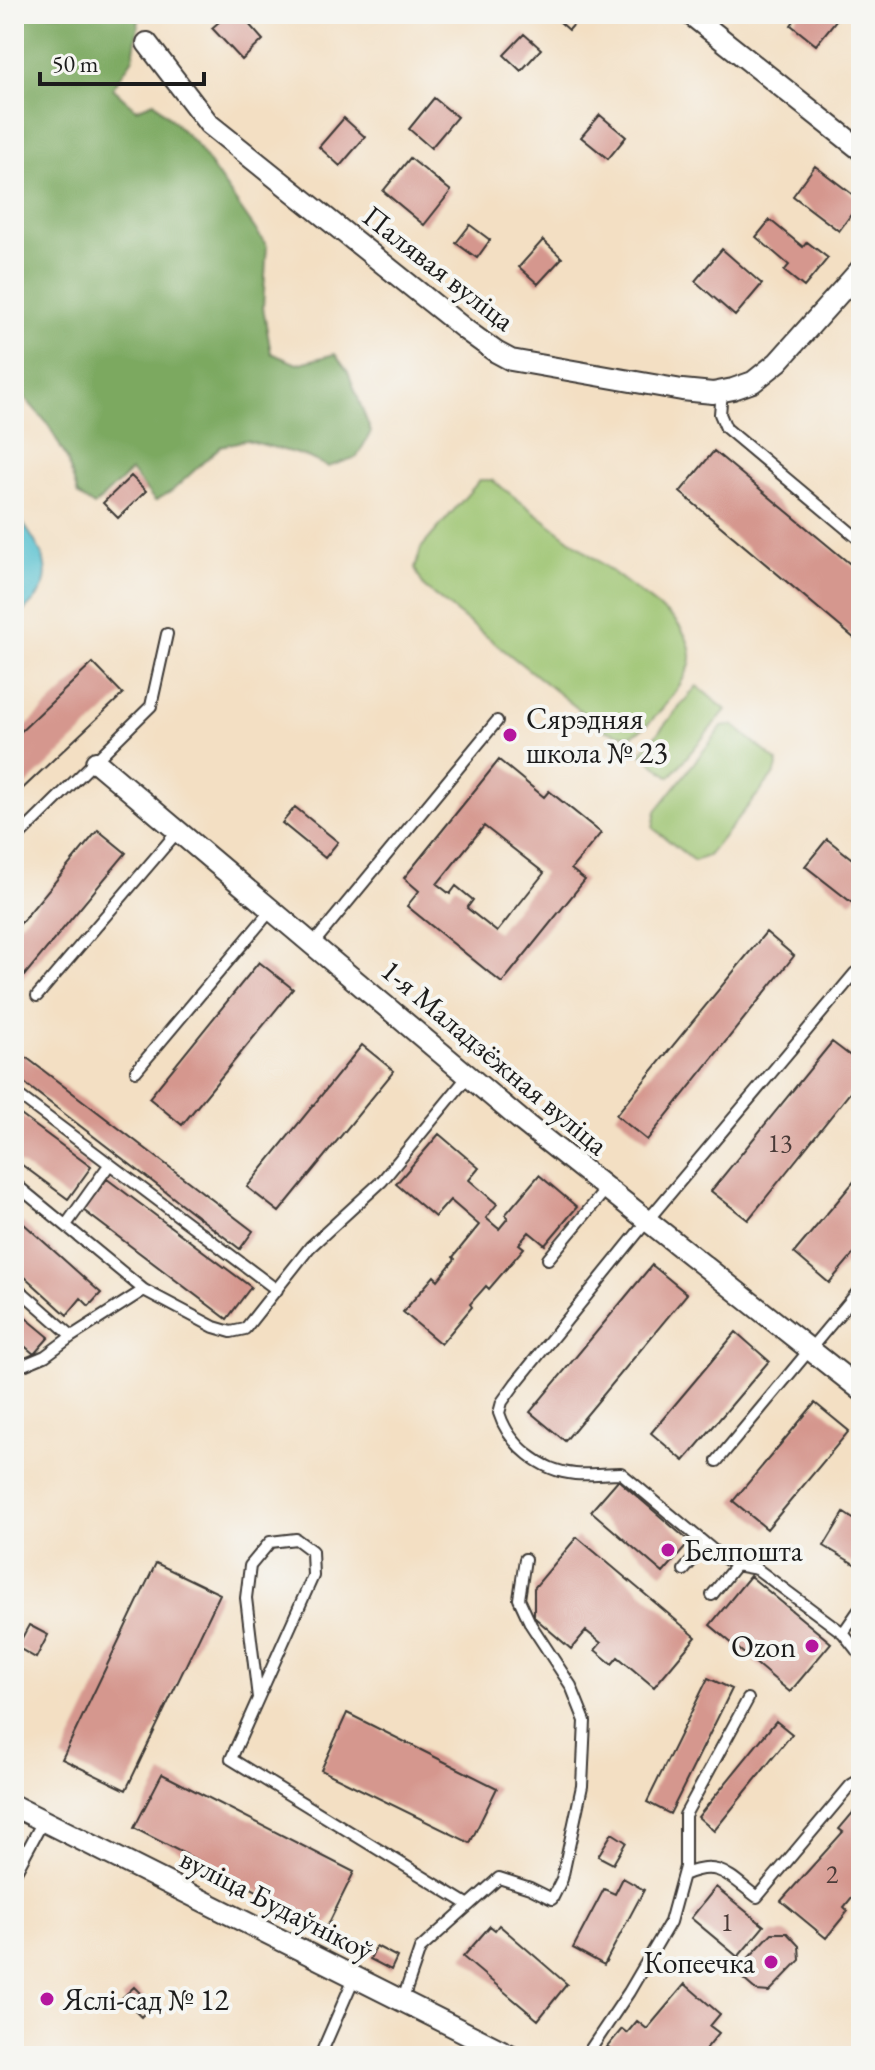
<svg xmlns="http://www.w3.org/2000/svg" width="875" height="2070" viewBox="0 0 875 2070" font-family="'EB Garamond',serif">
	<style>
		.green { fill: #9bc36e; stroke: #5c7045; stroke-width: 2 }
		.forest { fill: #7ca961; stroke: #4c623e; stroke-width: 2 }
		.water { fill: #55c0cf; stroke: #386e76; stroke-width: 2 }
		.building { fill: #d5978e; fill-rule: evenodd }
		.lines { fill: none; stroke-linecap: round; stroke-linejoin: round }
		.lane-casing { stroke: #3c3935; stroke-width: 14 }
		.street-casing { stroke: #3c3935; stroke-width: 24 }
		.lane { stroke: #fff; stroke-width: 10 }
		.street { stroke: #fff; stroke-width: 20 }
		.poi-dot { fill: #b5179e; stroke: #f6f6f2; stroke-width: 3 }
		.labels { text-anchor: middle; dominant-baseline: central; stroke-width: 8; stroke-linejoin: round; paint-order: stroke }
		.number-label { font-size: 26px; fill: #4a3b38 }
		.street-label { font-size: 30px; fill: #1c1c1c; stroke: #f6f6f2 }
		.poi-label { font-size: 30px; fill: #1c1c1c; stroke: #f6f6f2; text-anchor: start }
	</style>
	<rect width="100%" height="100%" fill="#f6f6f2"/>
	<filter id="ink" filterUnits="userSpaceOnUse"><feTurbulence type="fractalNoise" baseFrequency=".0125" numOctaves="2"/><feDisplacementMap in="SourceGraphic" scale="16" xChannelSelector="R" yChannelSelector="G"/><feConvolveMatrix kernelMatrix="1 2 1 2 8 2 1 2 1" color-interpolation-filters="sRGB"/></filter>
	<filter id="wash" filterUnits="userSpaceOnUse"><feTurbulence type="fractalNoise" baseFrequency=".006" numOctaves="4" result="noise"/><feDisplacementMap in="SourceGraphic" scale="32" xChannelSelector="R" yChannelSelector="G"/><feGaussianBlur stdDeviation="1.8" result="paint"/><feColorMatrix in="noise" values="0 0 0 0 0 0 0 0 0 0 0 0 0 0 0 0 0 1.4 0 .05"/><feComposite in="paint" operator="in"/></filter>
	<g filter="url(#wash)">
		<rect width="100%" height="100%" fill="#f3dfc3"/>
		<!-- green -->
		<path class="green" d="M480,480H492L504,489L674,619C683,630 692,644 691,659C690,677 648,733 630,735C623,736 612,732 605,730L424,587L415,569L421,548Z
			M697,686L726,710L670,777L641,753Z
			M733,725L778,762L775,773L708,856L694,861L653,828L656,811L723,726Z"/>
		<!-- forest -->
		<path class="forest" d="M14,14H140L133,58L113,88L136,109L154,102L194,142L267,246L263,307L271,353L297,364L335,354L348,372L371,432L357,457L328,467L305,456L246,440L221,446L172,491L155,501L131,471L94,506L78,495L67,459L48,424L24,397L14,392Z"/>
		<!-- water -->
		<path class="water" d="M14,510C30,535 61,568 37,597C31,605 22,612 14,620Z"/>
		<g id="blocks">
			<!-- building -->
			<path class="building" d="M228,14H240L263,40L242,60L212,28Z
				M551,14H583L569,30Z
				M799,14H831L837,19L816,45L791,25Z
				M524,34L541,49L521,71L504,55Z
				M434,98L457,117L431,148L409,129Z
				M600,115L626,137L608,159L581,137Z
				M344,118L365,137L340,166L319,147Z
				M410,158L451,191L424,225L383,191Z
				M815,166L861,201L839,231L793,196Z
				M770,220L803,247L807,242L828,258L804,287L784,271L789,265L756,237Z
				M470,225L490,240L477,258L456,243Z
				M543,240L562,258L538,284L519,267Z
				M722,249L762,284L735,316L695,281Z
				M714,451L861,573V631L855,639L680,492Z
				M131,476L146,491L118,518L103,503Z
				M93,663L123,694L18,793L14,789V738Z
				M499,760L544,797L549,791L601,833L571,869L585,880L502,983L407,906L419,891L404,878ZM484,826L544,873L497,932L467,908L473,900L456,886L450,894L437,884Z
				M295,807L338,842L325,858L282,823Z
				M98,830L126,853L14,988V931Z
				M827,839L861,866V890L851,902L805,866Z
				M766,932L794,956L647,1140L616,1115Z
				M259,962L293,989L182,1125L149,1098Z
				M832,1042L861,1064V1079L748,1220L711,1191Z
				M362,1045L394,1071L279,1212L247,1187Z
				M14,1048L253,1231L240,1249L14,1075Z
				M14,1110L91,1167L68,1199L14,1159Z
				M439,1134L479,1168L469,1180L497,1204L486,1218L499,1229L508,1218L505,1215L539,1175L577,1207L545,1245L529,1232L519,1244L524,1248L489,1289L486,1286L470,1304L472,1307L441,1344L403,1312L434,1276L438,1280L455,1259L453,1257L479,1225L450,1200L435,1217L396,1184Z
				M861,1173V1245L829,1283L794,1253Z
				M107,1179L251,1287L227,1319L83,1210Z
				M14,1215L101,1293L89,1306L81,1298L67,1315L14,1267Z
				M652,1265L687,1294L565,1441L530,1412Z
				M14,1308L49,1337L34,1354L21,1343L14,1352Z
				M736,1332L769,1361L684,1461L651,1433Z
				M815,1403L849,1431L767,1529L733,1501Z
				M618,1480L690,1542L663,1573L591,1511Z
				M844,1513L861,1524V1568L824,1546Z
				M577,1537L696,1637L654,1687L618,1657L612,1664L595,1650L601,1643L586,1631L571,1649L534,1617V1588Z
				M156,1563L220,1594L126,1790L62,1759Z
				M750,1576L831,1643L790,1692L710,1625Z
				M29,1625L48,1635L36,1658L17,1647Z
				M708,1678L732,1689L670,1814L647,1802Z
				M347,1713L497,1788L470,1843L321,1770Z
				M776,1721L792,1734L714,1831L698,1817Z
				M162,1774L354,1872L327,1927L134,1828Z
				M861,1803V1886L844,1907L848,1911L826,1938L781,1901L843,1832L839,1829Z
				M612,1833L626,1842L613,1864L598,1856Z
				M623,1878L644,1890L604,1965L573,1948L604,1889L615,1894Z
				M716,1887L764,1926L738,1957L691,1918Z
				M499,1925L567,1984L538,2020L463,1957L490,1926L495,1930Z
				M772,1933H787L799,1946L800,1960L769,1992L757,1991L742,1978V1965Z
				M376,1946L397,1957L391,1970L370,1959Z
				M685,1984L720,2014L710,2026L719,2033L700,2056H619L607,2047L622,2029L627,2033L637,2021L647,2029Z
				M134,1987L152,2005L141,2017L122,1998Z"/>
		</g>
	</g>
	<g filter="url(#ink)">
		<use href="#blocks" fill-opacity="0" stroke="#3c3935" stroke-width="2"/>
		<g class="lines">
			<!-- lane casing -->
			<g class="lane-casing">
				<path id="lane" d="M722,391L720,414L726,428L861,541
					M14,841L151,706L167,634
					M313,944L497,721
					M861,978L855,973L647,1221L515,1384L502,1402L499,1413C509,1445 541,1471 575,1474C590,1475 606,1473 621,1473L719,1555L736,1565L757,1569L843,1633L861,1607
					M37,996L178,831
					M136,1071L272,909
					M14,1092L277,1290
					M14,1183L144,1290L214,1327L231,1332L245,1329L310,1247L382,1181L469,1075
					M66,1225L109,1165
					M548,1259L607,1188
					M14,1285L72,1336L144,1290
					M14,1369L45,1356L72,1336
					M717,1461L861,1288
					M684,1570L705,1545
					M712,1595L736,1565
					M843,1633L861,1656
					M258,1698L246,1598L250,1566L270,1542L296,1539L312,1551L313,1576L231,1759L469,1905
					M14,1875L43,1821
					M683,1875C719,1859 729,1876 757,1897L851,1785L861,1779
					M402,2002L420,1949L499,1878L530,1888L552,1899L562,1879L582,1786L585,1721L571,1686L531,1625L519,1599L525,1559
					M320,2056L354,1978
					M586,2056L629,1992L670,1922L685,1867V1815L748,1699"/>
			</g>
			<!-- street casing -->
			<g class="street-casing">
				<path id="street" d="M690,14L861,150
					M147,43L209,124L467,331L496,352L511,360L682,390L713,393L733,389L753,382L778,362L861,269
					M96,762L523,1122L861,1390
					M14,1806L512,2056"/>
			</g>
			<!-- lane -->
			<use href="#lane" class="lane"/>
			<!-- street -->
			<use href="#street" class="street"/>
		</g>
	</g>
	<!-- markers -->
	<g class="poi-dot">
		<circle cx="510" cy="735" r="8"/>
		<circle cx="668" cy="1550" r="8"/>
		<circle cx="812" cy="1646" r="8"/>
		<circle cx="771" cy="1962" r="8"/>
		<circle cx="47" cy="1999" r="8"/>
	</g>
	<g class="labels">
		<!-- number labels -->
		<g class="number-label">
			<text x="780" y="1143">13</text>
			<text x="832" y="1874">2</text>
			<text x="727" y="1922">1</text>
		</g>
		<!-- street labels -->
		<g class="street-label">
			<text transform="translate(439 268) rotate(38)">Палявая вуліца</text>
			<text transform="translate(495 1057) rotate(40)">1-я Маладзёжная вуліца</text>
			<text transform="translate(277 1904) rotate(27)">вуліца Будаўнікоў</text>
		</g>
		<!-- poi labels -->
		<g class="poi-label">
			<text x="526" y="718">Сярэдняя<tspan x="526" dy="34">школа № 23</tspan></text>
			<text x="684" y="1550">Белпошта</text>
			<text x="796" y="1646" text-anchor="end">Ozon</text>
			<text x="755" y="1962" text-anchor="end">Копеечка</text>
			<text x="63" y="1999">Яслі-сад № 12</text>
		</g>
	</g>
	<!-- margin -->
	<rect width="875" height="2070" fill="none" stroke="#f6f6f2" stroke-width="48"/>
	<!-- scale -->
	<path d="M40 72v12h164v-12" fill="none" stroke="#1c1c1c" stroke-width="4"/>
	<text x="52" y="72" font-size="24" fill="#1c1c1c" stroke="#f6f6f2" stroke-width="6" paint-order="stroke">50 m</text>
</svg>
